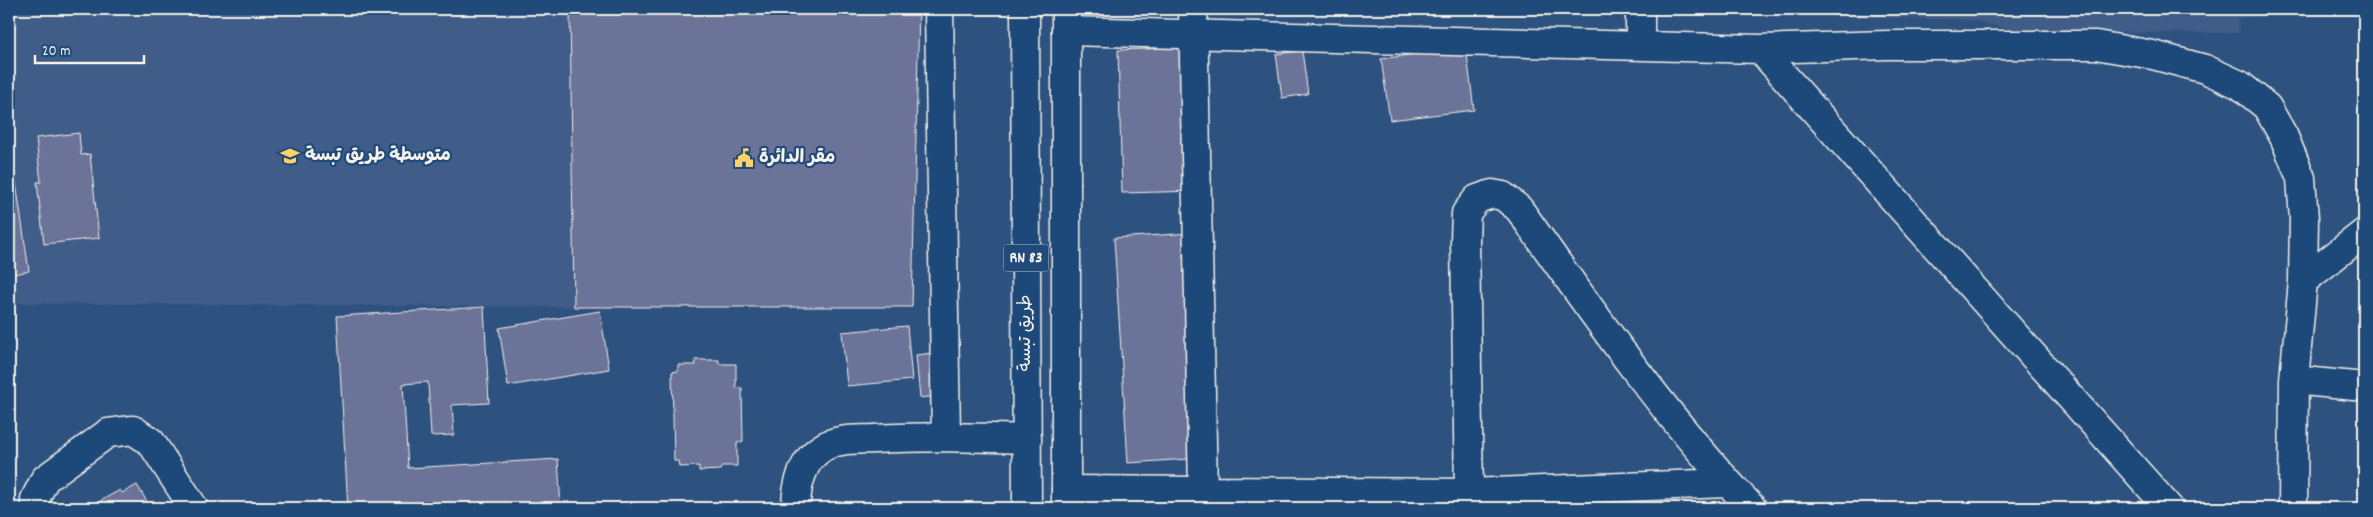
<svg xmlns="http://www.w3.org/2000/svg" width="2373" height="517" viewBox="0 0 2373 517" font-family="Dekko,'Playpen Sans Arabic',sans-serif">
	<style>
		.built { fill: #415c88 }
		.building { fill: #6c7399; stroke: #f4f1e8 }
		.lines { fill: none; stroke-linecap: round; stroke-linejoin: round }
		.street-casing { stroke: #f4f1e8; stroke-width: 31 }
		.primary-casing { stroke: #f4f1e8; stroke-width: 31 }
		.street { stroke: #1f4a7a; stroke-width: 28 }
		.primary { stroke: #1f4a7a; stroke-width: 28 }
		.labels { text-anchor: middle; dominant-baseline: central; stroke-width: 4.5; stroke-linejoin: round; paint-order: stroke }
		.shield { fill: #1f4a7a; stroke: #b4bfc7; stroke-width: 1 }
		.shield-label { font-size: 16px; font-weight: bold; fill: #f4f1e8 }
		.poi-label { font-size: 18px; font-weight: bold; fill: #f4f1e8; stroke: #1f4a7a; text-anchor: start }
		.street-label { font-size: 18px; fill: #f4f1e8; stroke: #1f4a7a }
	</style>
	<rect width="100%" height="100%" fill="#2e5280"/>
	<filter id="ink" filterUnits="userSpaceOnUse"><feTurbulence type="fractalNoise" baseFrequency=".02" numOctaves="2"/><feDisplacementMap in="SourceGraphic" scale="10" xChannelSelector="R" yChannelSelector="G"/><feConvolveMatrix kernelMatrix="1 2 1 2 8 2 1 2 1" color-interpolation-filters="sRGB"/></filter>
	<g filter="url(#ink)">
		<!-- built -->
		<path class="built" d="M9,9H570L574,307L9,303Z
			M1662,9H2265V16L2237,18L2239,33L2021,32L1972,20L1662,12Z"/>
		<!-- building -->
		<path class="building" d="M570,9H919L912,307H574Z
			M1196,47L1200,191L1122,193L1118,50Z
			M1466,47L1474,110L1390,120L1381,59Z
			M1302,51L1308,94L1282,98L1276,54Z
			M79,133L81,155L90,154L99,238L44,244L37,182H41L36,138Z
			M9,135L29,271L9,275Z
			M1192,233L1205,458L1128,463L1114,238Z
			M484,307L489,403L452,405L454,435L431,436L428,382L403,384L408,468L558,459L561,508H348L337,316Z
			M600,311L609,369L508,386L499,328Z
			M907,326L912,380L847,386L842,332Z
			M941,352L945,395L920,398L916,355Z
			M695,360H719V364H736V388H742L743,442H737V466H721V470L699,471V466L679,467L678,461H674L672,372L678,371V365H696Z
			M137,485L149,505L154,502L158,508H99L103,506L100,501L120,490L122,493Z"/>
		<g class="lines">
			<!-- street casing -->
			<g class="street-casing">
				<path id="street" d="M939,9L946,436
					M1193,9L1203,491L1215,505
					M1066,31L1760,49L1887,45H2096L2153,55L2205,69L2240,85L2267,107L2284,137L2301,178L2304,219L2303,281L2294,380L2293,508
					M1640,46V9
					M1760,49L2169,508
					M2303,281L2364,233
					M2294,380L2364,387
					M1066,490L1469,493L1728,483
					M1469,493L1465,240L1466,213L1477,199L1492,194L1503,196L1519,209C1592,312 1665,417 1752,508
					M37,508L35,499L45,479L108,433L133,430L151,442L194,508
					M796,508C796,487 802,460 822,448C836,438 858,440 874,439C925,436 976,437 1027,439"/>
			</g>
			<!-- primary casing -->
			<g class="primary-casing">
				<path id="primary" d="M1025,9L1027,508
					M1066,9V508"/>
			</g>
			<!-- street -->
			<use href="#street" class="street"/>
			<!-- primary -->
			<use href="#primary" class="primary"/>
		</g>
	</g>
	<!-- icons -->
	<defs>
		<g id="school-bare" transform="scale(1.5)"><path d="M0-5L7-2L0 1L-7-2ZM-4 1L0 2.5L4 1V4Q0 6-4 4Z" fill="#ffd166" stroke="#1f4a7a" stroke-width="2.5" paint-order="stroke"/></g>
		<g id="civic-bare" transform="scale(1.5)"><path d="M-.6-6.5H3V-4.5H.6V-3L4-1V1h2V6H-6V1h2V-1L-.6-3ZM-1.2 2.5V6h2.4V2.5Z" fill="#ffd166" stroke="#1f4a7a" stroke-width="2.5" paint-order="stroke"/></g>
	</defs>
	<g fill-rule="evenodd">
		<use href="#school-bare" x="290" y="156"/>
		<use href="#civic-bare" x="744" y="158"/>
	</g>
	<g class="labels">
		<!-- shield labels -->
		<rect class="shield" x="1003.5" y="244.5" width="45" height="27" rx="4"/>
		<g class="shield-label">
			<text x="1026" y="258">RN 83</text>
		</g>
		<!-- poi labels -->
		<g class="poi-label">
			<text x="305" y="156">متوسطة طريق تبسة</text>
			<text x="759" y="158">مقر الدائرة</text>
		</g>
		<!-- street labels -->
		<g class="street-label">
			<text transform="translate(1026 333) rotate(-90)">طريق تبسة</text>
		</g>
	</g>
	<!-- margin -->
	<rect width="2373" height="517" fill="none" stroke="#1f4a7a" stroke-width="30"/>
	<rect x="15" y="15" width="2343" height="487" fill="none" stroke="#f4f1e8" stroke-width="2" filter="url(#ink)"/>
	<!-- scale -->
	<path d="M35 55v8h109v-8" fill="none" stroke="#f4f1e8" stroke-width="2.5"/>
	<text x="42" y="55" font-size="15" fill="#f4f1e8" stroke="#1f4a7a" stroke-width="4" paint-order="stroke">20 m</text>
</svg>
